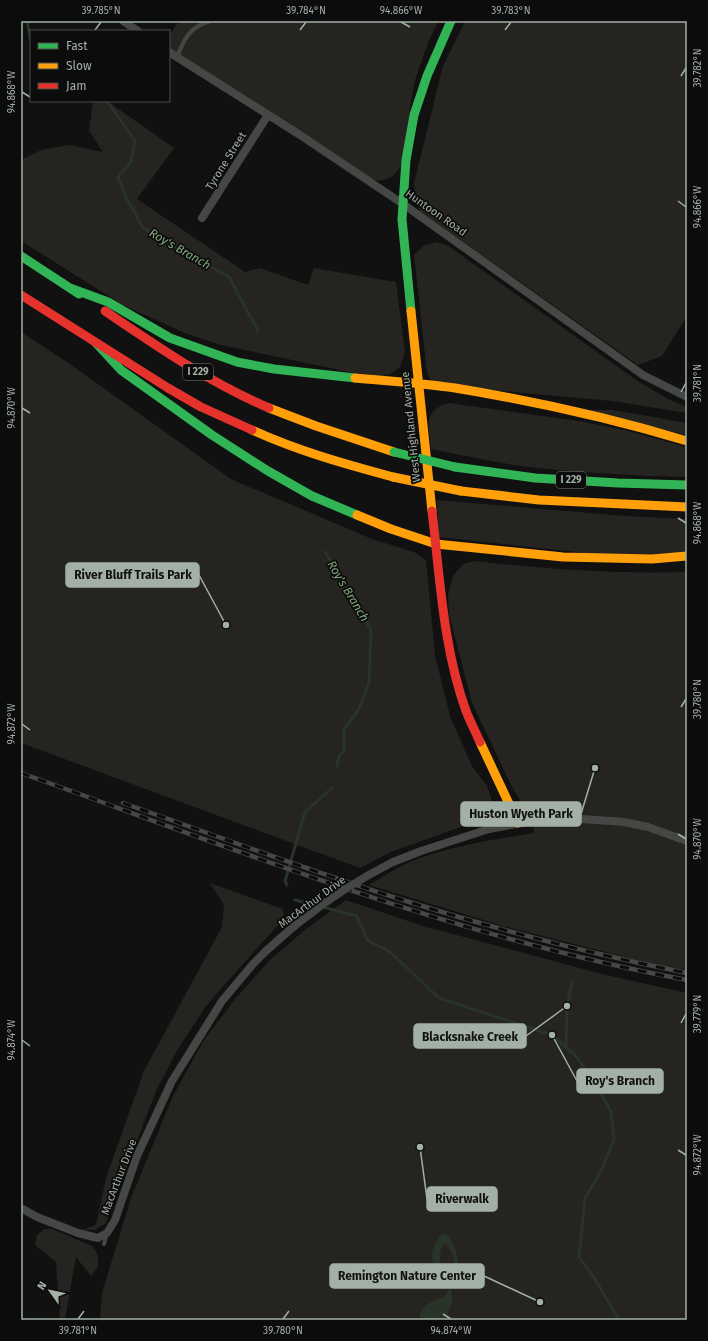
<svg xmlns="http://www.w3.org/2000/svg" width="708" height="1341" viewBox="0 0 708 1341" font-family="'Fira Sans',sans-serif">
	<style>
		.green { fill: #262420 }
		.water { fill: #293429 }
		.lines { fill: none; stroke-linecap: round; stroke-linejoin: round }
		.stream { stroke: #293429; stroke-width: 3 }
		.lane { stroke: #454745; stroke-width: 4 }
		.street { stroke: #454745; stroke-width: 8 }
		.fast { stroke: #30b455; stroke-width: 9 }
		.slow { stroke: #ff9f0a; stroke-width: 9 }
		.jam { stroke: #e5322d; stroke-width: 9 }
		.rail-casing { stroke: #464846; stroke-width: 4.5 }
		.rail { stroke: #0b0c0b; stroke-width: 3; stroke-dasharray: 9; stroke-linecap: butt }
		.street-bridge { stroke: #454745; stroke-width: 8 }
		.fast-bridge { stroke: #30b455; stroke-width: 9 }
		.slow-bridge { stroke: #ff9f0a; stroke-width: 9 }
		.ticks { fill: none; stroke: #a3b0a5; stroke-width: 1.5 }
		.labels { text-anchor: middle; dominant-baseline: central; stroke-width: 3.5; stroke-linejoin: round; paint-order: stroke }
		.shield { fill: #0b0c0b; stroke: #757f77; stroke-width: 1 }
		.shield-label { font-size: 10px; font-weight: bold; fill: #a3b0a5 }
		.street-label { font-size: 11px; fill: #a3b0a5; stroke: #0b0c0b }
		.water-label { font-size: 12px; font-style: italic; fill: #80a97c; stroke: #0b0c0b }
		.leader { fill: none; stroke: #a3b0a5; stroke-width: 1.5 }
		.callout-dot { fill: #a3b0a5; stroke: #0b0c0b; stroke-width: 1.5 }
		.callout { fill: #a3b0a5; stroke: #a3b0a5; stroke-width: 1.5 }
		.callout-label { font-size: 12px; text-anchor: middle; font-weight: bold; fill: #111 }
		.neatline { fill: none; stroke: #a3b0a5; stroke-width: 1.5 }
		.ticks-label { font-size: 10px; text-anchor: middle; fill: #a3b0a5 }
	</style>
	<rect width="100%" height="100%" fill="#101110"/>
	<!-- green -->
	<path class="green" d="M179,21H439L429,40L414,83L402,165C393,178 387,182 371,180L169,52V36Z
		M465,21H687V316L662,356L638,365L420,211L415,200L414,183L443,66Z
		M93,101H107L174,148L137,199L245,272L260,268L308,285L314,268L396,282L405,352L400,367L389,375L373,377L221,345L187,334L123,305L21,241V160L41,150L70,145L103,152L89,131Z
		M435,242L447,245L639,382L670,400L687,407V413L612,401L479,389L431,381L427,373L414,255L423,246Z
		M21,332L70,364L231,479L372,539L414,552L426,560L435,655L450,716L472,766L487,786L491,798V810L478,821L391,852L360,868L21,743Z
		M449,403L579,421L624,430L687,447V477C637,476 587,473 537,468C501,464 466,456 431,449C429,427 422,410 449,403Z
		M580,410H613L687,423V435Z
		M437,500L625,516L687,519V559L658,561L439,537Z
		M475,561C546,569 616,574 687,572V970L661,966L503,926L369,885C387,874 406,862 426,856C461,844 498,839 534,833L533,815L524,806L513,789L472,703L449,614L448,594L453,576L463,564Z
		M210,883L283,909L284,919L258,947L206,1006L178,1049L156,1091L106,1223L95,1230H82L96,1225L106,1178L144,1071L222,927L224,905Z
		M346,900L423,926L602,974L687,993V1320H100L102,1293L131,1198L173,1096L204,1040L235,999L271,959L306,929Z
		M44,1229H52L92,1246L95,1250L98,1255V1267L91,1276L76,1257L65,1320H60L56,1262L35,1245L37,1235Z"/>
	<!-- water -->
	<path class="water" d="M442,1234H447C457,1248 460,1261 458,1278L455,1281C452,1272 456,1263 453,1255C452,1251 448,1247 446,1244H443C437,1255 441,1271 448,1281L447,1283L445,1285C440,1280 433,1265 432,1258C431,1251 437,1239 442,1234Z
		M449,1289L451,1290C454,1302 450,1308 445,1320H420C418,1304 436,1301 446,1296Z"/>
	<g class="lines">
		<!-- stream -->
		<path class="stream" d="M27,21L31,41
			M107,101L135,141L131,162L118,177L126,197L143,228L229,277L258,331
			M325,552L371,630L369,683L359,709L344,729V750L339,756L337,766
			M287,885L285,881L305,812L332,788
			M295,900L357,916L367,940L390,952L439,998L552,1035L576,1056L599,1089L611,1112L614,1140L599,1175L585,1198L579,1257L595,1279L619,1320
			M566,1047L567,1006L572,983"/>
		<!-- lane -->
		<path class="lane" d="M177,57C184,39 190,26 211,21
			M104,1244L107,1233"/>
		<!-- street -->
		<path class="street" d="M123,21L138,31
			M169,52L300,135L403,204L643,375L687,397
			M202,218L268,115
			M393,862L421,851L489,829L527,822L567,818L624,822L648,827L687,841
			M21,1208L37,1217L78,1233L98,1238L107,1233L115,1220L137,1156L172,1081L222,1001L253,964L267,950"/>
		<!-- fast -->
		<path class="fast" d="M21,256L79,294
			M70,288L108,302L170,338L237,362L274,369L355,378
			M411,311L402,219L406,160L414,115L427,76L451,21
			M96,343L121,370L212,435L268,471L312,496L357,515
			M455,467L535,478L618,483L687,485"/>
		<!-- slow -->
		<path class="slow" d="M411,311L432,511
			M355,378C388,381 422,383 455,388C534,401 611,418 687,441
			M269,408L316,426L394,452
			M252,430C298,451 345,464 393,477
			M461,491L539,500L687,507
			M357,515L391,529L436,544L563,557L652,559L687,556
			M480,742L518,823"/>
		<!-- jam -->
		<path class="jam" d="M21,295L168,388L201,407L252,430
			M105,311C158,347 210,383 269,408
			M432,511C440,578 443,647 466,711C470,721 475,731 480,742"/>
		<!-- rail casing -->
		<g class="rail-casing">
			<path id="rail" d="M21,773C240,851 457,938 687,980
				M123,803C217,836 310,871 406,901C498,930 592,954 687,973"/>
		</g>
		<!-- rail -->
		<use href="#rail" class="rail"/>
		<!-- street-bridge -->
		<path class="street-bridge" d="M267,950C279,940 290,929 302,920C330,898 361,878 393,862"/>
		<!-- fast-bridge -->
		<path class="fast-bridge" d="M394,452L455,467"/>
		<!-- slow-bridge -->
		<path class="slow-bridge" d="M393,477L461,491"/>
	</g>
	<!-- ticks -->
	<path class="ticks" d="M401,22L410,27M95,30L101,22M300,30L306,22M505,30L511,22M681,76L686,68M22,92L30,97M678,201L686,207M681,392L686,383M22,408L30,413M678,518L686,523M681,707L686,699M22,724L30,730M678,834L686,839M681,1023L686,1014M22,1040L30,1046M678,1150L686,1155M443,1314L451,1319M78,1319L84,1311M283,1319L289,1311"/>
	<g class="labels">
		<!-- shield labels -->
		<g class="shield">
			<rect x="183" y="364" width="30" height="16" rx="3"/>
			<rect x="556" y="472" width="30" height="16" rx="3"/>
		</g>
		<g class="shield-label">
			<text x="198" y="372">I 229</text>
			<text x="571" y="480">I 229</text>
		</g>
		<!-- street labels -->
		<g class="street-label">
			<text transform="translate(226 161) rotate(-58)">Tyrone Street</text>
			<text transform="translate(436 213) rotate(35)">Huntoon Road</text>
			<text transform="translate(411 427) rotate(-96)">West Highland Avenue</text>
			<text transform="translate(312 902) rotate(-36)">MacArthur Drive</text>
			<text transform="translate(119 1177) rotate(-69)">MacArthur Drive</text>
		</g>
		<!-- water labels -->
		<g class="water-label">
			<text transform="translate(180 249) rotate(30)">Roy's Branch</text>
			<text transform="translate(348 591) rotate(59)">Roy's Branch</text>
		</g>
	</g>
	<!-- callouts -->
	<path class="leader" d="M226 625L199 575M595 768L581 814M567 1006L526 1036M552 1035L577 1081M420 1147L427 1199M540 1302L484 1276"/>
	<g class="callout-dot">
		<circle cx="226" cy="625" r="4"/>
		<circle cx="595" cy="768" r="4"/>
		<circle cx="567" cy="1006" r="4"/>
		<circle cx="552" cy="1035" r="4"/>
		<circle cx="420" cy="1147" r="4"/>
		<circle cx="540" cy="1302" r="4"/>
	</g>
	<g class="callout">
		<rect x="66" y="563" width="133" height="24" rx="4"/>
		<rect x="461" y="802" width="120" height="24" rx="4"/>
		<rect x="414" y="1024" width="112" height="24" rx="4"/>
		<rect x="577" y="1069" width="86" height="24" rx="4"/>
		<rect x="427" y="1187" width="70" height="24" rx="4"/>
		<rect x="330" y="1264" width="154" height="24" rx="4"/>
	</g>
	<g class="callout-label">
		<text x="133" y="579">River Bluff Trails Park</text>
		<text x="521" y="818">Huston Wyeth Park</text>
		<text x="470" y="1041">Blacksnake Creek</text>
		<text x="620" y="1085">Roy's Branch</text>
		<text x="462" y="1203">Riverwalk</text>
		<text x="407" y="1280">Remington Nature Center</text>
	</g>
	<!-- border -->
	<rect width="708" height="1341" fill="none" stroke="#0b0c0b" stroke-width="44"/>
	<!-- legend -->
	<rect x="30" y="30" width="140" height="72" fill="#0b0c0b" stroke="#484e49"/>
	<rect x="38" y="43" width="20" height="6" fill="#30b455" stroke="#484e49"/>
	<text x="66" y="50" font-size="12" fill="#a3b0a5">Fast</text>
	<rect x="38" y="63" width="20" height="6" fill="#ff9f0a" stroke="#484e49"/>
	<text x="66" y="70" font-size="12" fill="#a3b0a5">Slow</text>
	<rect x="38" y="83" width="20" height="6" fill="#e5322d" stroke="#484e49"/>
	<text x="66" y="90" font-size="12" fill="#a3b0a5">Jam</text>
	<!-- north arrow -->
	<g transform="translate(50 1291) rotate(303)" stroke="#0b0c0b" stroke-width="3" paint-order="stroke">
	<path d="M0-3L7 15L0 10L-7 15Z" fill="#a3b0a5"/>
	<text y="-6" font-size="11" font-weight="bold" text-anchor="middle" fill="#a3b0a5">N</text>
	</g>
	<rect x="22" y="22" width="664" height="1297" class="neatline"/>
	<g class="ticks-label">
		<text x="101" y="14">39.785°N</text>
		<text x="306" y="14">39.784°N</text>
		<text x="401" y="14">94.866°W</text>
		<text x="511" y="14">39.783°N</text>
		<text transform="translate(697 68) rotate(-90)" y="4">39.782°N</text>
		<text transform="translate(11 92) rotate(-90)" y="4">94.868°W</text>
		<text transform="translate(697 207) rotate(-90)" y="4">94.866°W</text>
		<text transform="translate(697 383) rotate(-90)" y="4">39.781°N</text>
		<text transform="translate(11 408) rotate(-90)" y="4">94.870°W</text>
		<text transform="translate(697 523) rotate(-90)" y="4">94.868°W</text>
		<text transform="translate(697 699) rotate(-90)" y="4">39.780°N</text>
		<text transform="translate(11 724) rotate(-90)" y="4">94.872°W</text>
		<text transform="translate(697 839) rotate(-90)" y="4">94.870°W</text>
		<text transform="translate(697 1014) rotate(-90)" y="4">39.779°N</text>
		<text transform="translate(11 1040) rotate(-90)" y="4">94.874°W</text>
		<text transform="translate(697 1155) rotate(-90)" y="4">94.872°W</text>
		<text x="78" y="1334">39.781°N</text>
		<text x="283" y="1334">39.780°N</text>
		<text x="451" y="1334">94.874°W</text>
	</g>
</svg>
